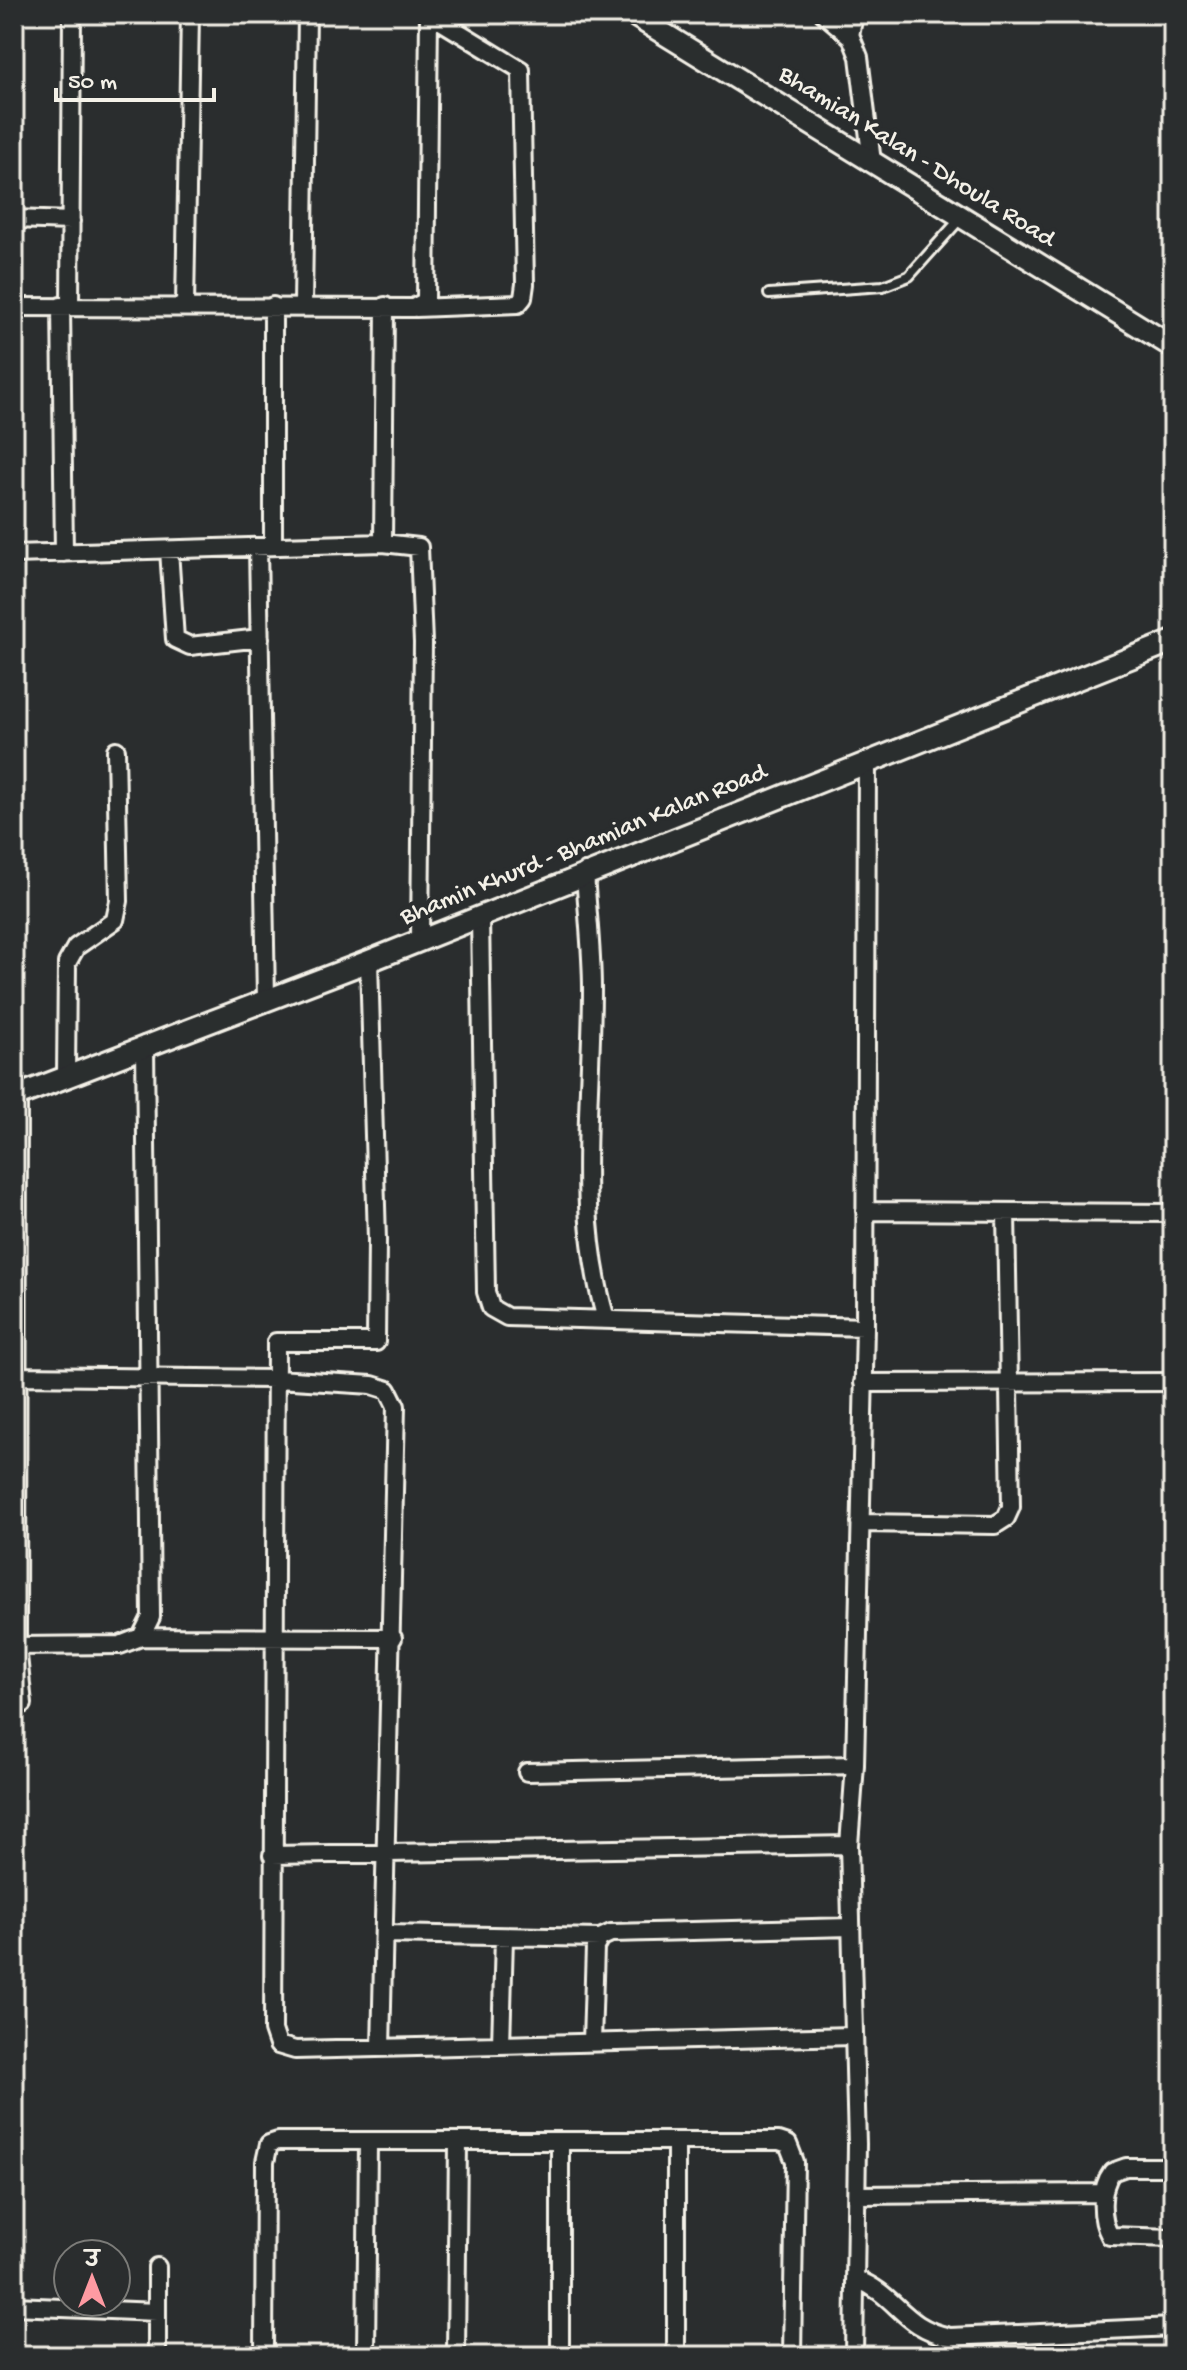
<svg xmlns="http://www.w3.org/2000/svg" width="1187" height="2370" viewBox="0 0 1187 2370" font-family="'Gochi Hand','Playpen Sans Deva',sans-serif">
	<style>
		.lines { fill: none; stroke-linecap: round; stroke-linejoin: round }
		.service-casing { stroke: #f4f1e8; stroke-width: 14 }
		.minor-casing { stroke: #f4f1e8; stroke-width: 22 }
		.tertiary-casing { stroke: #f4f1e8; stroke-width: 26 }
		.service { stroke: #2a2d2e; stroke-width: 8 }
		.minor { stroke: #2a2d2e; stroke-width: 16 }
		.tertiary { stroke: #2a2d2e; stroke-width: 20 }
		.labels { text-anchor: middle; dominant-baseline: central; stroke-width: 8; stroke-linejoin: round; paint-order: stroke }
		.street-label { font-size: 26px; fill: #f4f1e8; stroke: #2a2d2e }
	</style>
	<rect width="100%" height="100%" fill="#2a2d2e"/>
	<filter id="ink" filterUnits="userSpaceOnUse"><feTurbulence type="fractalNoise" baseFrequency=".0125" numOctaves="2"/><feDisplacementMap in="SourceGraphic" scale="16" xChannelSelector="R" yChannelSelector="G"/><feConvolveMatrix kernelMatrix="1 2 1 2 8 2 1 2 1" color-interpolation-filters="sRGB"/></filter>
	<g filter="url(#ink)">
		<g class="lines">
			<!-- service casing -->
			<g class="service-casing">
				<path id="service" d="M769,294L883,286L909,276L960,219"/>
			</g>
			<!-- minor casing -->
			<g class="minor-casing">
				<path id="minor" d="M824,14L851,37L859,57L872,162
					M850,36L854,14
					M14,219L71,221
					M61,306L64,553
					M70,306L72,14
					M185,306L190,14
					M273,306V546
					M303,306L307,14
					M14,307L413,308L426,301L429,14
					M416,308L518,304L523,298L525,284L521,70L429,14
					M383,543L385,306
					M258,547L266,999
					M169,550L175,639L190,646L260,638
					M14,554L383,543L419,547L423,643L420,939
					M585,872C587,911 592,950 592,989C592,1100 574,1210 606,1319
					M480,917L486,1292L491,1308L507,1317L865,1327
					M369,961L377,1240L376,1342H276L273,2030L278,2045L295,2050L853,2036
					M66,1076L67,963L76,947L115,920L119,901L116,750
					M18,1095L17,1646L23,1704
					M865,1211L1173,1213
					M17,1376L277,1379L372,1385L388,1390L396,1406L381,2048
					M863,1383L1173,1382
					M860,1523L995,1525L1006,1518L1011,1507L1006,1212
					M141,1637L393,1638
					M14,1646L120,1645L141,1637L151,1617L145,1045
					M527,1772L855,1765
					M272,1855L849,1845
					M385,1934L600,1938
					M592,2042L595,1947L600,1938L611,1933L851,1927
					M501,2045L504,1937
					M1173,2167H1126L1112,2172C1100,2188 1100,2218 1110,2236L1173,2238
					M857,2195L1103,2193
					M157,2267V2356
					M856,2279C898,2295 901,2327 950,2337L1173,2327
					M14,2306L157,2312
					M264,2356L265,2162L269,2144L278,2141H779L788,2144L795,2162L792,2356
					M366,2356L368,2141
					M456,2356L458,2141
					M560,2356V2141
					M676,2356V2141
					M854,2356L857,2144L849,1845L855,1765L865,1327L867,762"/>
			</g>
			<!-- tertiary casing -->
			<g class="tertiary-casing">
				<path id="tertiary" d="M632,14L1173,347
					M14,1097L369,961L1173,641"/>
			</g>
			<!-- service -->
			<use href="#service" class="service"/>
			<!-- minor -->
			<use href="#minor" class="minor"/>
			<!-- tertiary -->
			<use href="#tertiary" class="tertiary"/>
		</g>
	</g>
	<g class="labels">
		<!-- street labels -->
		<g class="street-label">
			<text transform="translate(916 158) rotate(32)">Bhamian Kalan - Dhoula Road</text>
			<text transform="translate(584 846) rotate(-22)">Bhamin Khurd - Bhamian Kalan Road</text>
		</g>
	</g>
	<!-- margin -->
	<rect width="1187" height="2370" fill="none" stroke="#2a2d2e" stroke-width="48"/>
	<rect x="24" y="24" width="1139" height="2322" fill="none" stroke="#f4f1e8" stroke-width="3" filter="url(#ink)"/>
	<!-- north arrow -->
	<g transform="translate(92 2278)"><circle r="38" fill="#2a2d2e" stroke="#7b7b78" stroke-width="2"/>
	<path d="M0-6L14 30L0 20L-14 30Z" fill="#ff9aa2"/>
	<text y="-12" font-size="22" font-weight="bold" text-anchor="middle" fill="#f4f1e8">उ</text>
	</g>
	<!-- scale -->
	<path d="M56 88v12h158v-12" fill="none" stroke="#f4f1e8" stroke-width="4"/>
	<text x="68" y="88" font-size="24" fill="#f4f1e8" stroke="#2a2d2e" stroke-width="6" paint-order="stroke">50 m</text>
</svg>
